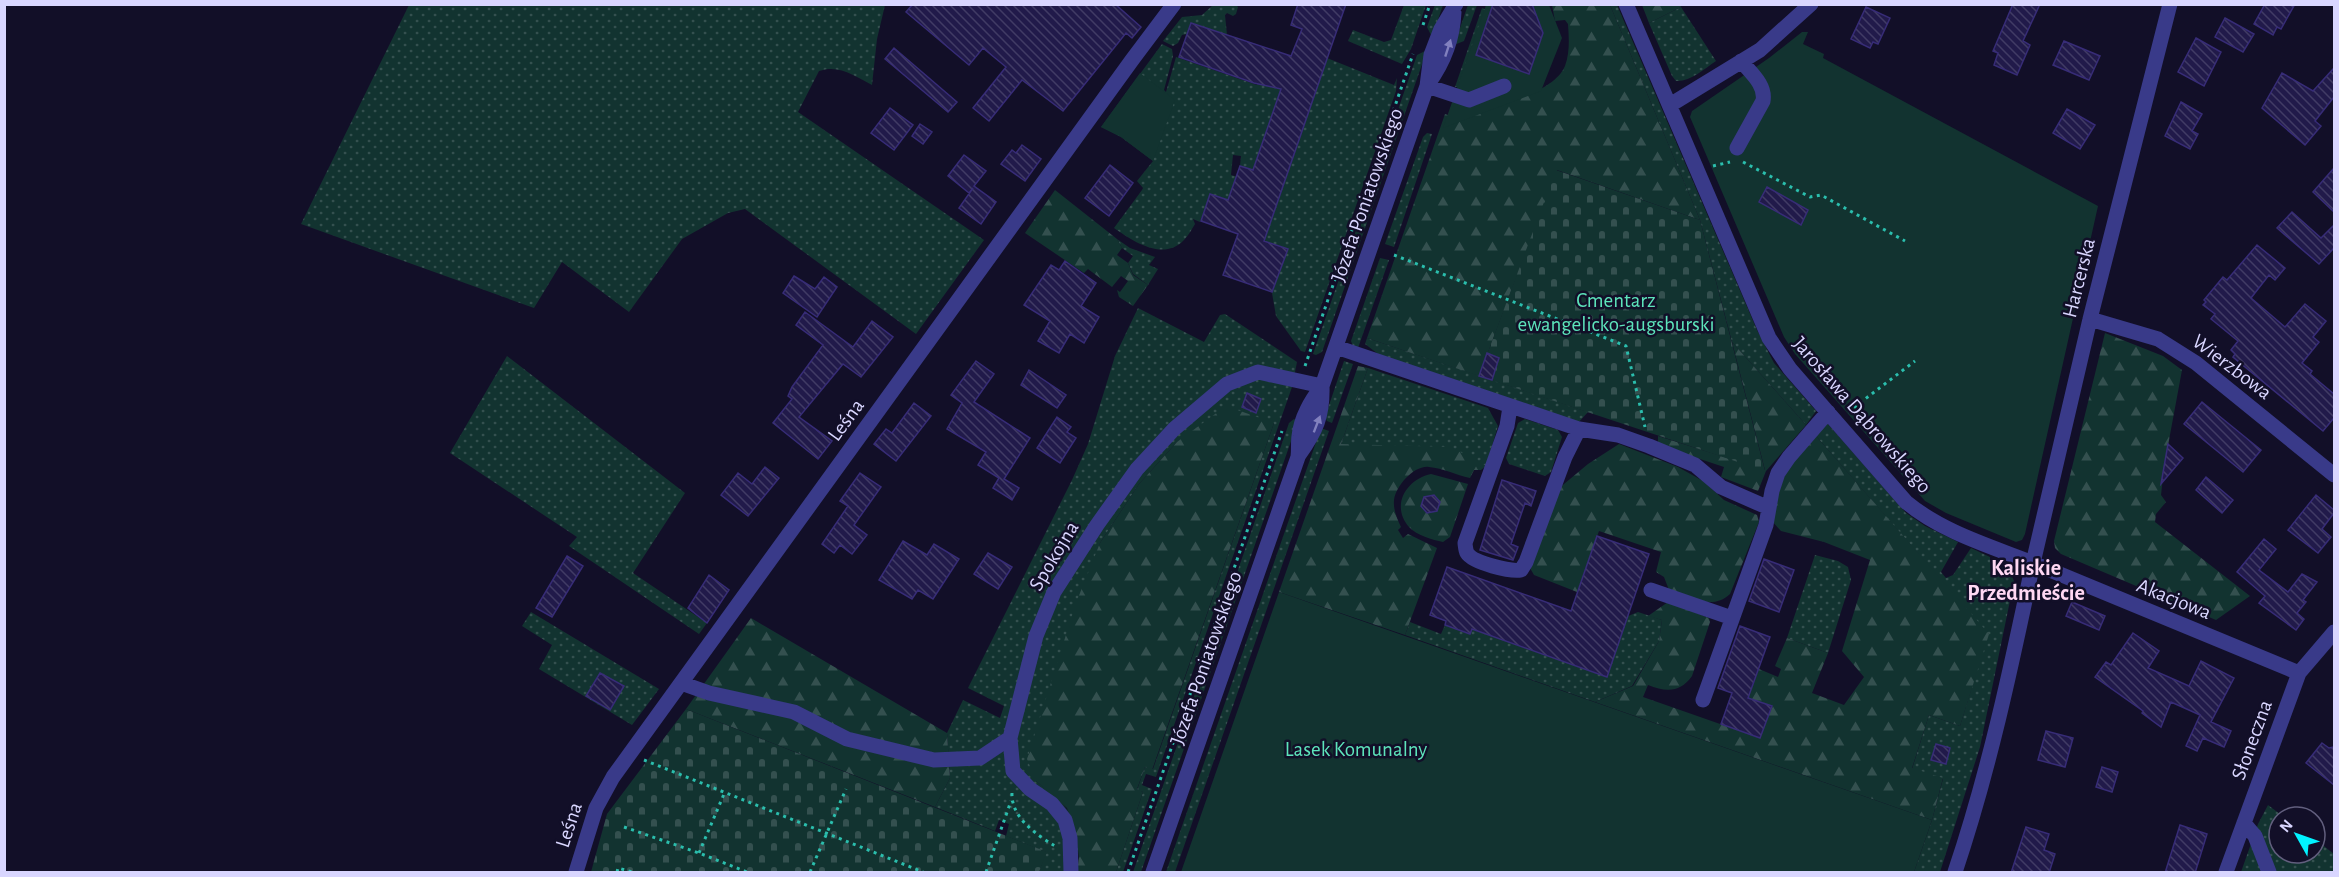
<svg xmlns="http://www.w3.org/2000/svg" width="2339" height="877" viewBox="0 0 2339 877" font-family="'Alegreya Sans',sans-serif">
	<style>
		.grass { fill: url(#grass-dots) }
		.forest { fill: url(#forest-firs) }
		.cemetery { fill: url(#cemetery-stones) }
		.green { fill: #123330 }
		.building { fill: url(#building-back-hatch); stroke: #372c77; stroke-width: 1.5 }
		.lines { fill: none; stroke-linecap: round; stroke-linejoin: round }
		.path { stroke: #2bbead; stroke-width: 3; stroke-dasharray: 3 4.5; stroke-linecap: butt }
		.minor { stroke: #393a89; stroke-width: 15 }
		.oneway { fill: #8180be }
		.labels { text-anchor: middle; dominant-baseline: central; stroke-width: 5; stroke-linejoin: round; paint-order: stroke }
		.street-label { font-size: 21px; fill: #d9d6ff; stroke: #120f28 }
		.park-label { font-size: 21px; fill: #5de4bb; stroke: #120f28 }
		.neighbourhood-label { font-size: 22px; font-weight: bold; fill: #ffd8f3; stroke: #120f28 }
	</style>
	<defs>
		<pattern id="grass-dots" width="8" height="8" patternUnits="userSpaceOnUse" patternTransform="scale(1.5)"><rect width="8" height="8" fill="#123330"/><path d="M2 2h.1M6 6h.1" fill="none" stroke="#34504f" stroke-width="1.8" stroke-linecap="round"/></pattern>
		<pattern id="forest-firs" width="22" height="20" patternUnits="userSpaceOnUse" patternTransform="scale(1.5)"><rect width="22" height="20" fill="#123330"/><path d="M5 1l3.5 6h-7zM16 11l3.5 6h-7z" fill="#34504f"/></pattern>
		<pattern id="cemetery-stones" width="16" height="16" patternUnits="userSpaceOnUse" patternTransform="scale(1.5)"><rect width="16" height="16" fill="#123330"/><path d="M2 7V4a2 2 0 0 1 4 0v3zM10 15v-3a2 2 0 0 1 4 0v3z" fill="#34504f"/></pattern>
		<pattern id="building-back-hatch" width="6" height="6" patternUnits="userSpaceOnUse" patternTransform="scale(1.5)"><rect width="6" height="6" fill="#211a4a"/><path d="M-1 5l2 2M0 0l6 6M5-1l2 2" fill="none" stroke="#413b65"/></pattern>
	</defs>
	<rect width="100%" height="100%" fill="#120f28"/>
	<!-- grass -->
	<path class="grass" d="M885,5L877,39L872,85C855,76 839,64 819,71L798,112L984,240L916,334L745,209L728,213L682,239L629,312L562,262L534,308L301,224L409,5Z
		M1213,5H1236L1238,7L1236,14L1233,16L1227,13L1225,15L1227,35L1192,23L1187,34L1182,35L1178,43L1173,46L1163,41L1182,17L1202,15Z
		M1404,5H1426L1411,49L1402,64L1348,41L1353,30L1384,42L1391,40Z
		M1435,5H1443L1432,37L1427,27Z
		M1468,5H1477L1464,41L1454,45Z
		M1610,5H1617L1757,330L1774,363L1816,411L1806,425L1732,342L1700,220Z
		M1681,7L1716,61C1704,69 1690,82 1676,81L1672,76L1649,23Z
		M1482,8L1487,10L1458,87H1455Z
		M1162,44L1172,49L1173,56L1164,90L1166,92L1176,57L1257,85L1260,77L1283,85L1253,170L1240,166L1241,156L1233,155L1231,175L1241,178V204L1210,194L1200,222L1193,219L1195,224C1192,229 1188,236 1184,240C1163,262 1133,241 1114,228L1142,190L1143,188L1137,181L1153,161L1121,137L1101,127Z
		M1427,50L1322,352L1316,355L1313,354L1417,55Z
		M1327,58L1394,85L1397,78L1396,91L1305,352L1301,351L1276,316L1272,293L1287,249L1247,236L1256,211L1273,216Z
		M1427,133L1432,134L1394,247L1385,244L1423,137Z
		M1117,239L1130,248L1155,257L1149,265L1158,269L1148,285L1133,274L1128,263L1133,256L1122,248Z
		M1380,258L1389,260L1358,348L1353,346L1351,341Z
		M1138,308L1204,342L1220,315L1225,314L1297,362L1292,387L1156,777L1146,774L1142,785L1152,789L1123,872H1116L1143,792L1137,790L1145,767L1153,769L1274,423L1177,442L1139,484L1100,543L1036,781C1045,789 1058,797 1065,807C1078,822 1080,854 1077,872H1039L1046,852L1006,836L1009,824L999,820L995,831L935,807L950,778L947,733L963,700L1000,718L1004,706L968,688L1072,480L1088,444L1115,356Z
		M1367,338L1370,339L1588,412L1578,423L1390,363L1365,344Z
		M507,356L685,493L633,573L707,623L699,634L569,546L577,537L450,453Z
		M1344,361L1353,364L1332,423L1327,421L1325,417Z
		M1368,368L1488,408L1498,426L1486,466L1341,444Z
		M1294,419L1298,421L1141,872H1133L1289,423Z
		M1525,419L1558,430L1562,437L1551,472L1545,476L1509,464L1506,458L1518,423Z
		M1827,423L1906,513L1925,526L1958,542L1941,572L1946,578L1953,575L1971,548L1990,557V562C2001,566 2010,569 2014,581L1980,747L1940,872H1914L1932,820L1943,779L1912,769L1929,715L1960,726L1988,634L1816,436Z
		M1321,428L1329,431L1175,872H1166Z
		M1815,555L1838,561L1848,567L1851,580L1828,653L1787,638Z
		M531,612L659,689L632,725L539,669L552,645L522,626Z
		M1638,612L1662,620L1659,641L1632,686L1595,702L1405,635L1410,622L1441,634L1445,625L1470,634L1472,629L1607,677L1621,619Z
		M2268,805L2284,817H2279V853H2315V839L2334,854V872H2241L2258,824Z"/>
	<!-- forest -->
	<path class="forest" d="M1552,5H1610L1700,220L1557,170L1479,376L1367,338L1445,114L1463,120C1469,113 1480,111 1488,108C1511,101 1555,90 1565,66C1570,52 1569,38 1568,24L1565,20L1555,21Z
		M1642,5H1680L1681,7L1649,23Z
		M1055,190L1117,239L1122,248L1117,255L1128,263L1133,275L1148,285L1133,306L1119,297L1117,290L1120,292L1128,281L1121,276L1112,287L1088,269L1084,273L1025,233Z
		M2105,333L2163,356L2182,370L2164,467L2161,495L2166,502L2156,514L2155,522L2250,596L2216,620L2061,554L2055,548L2054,541Z
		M1732,342L1806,425L1766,471L1758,491L1721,477L1724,467L1658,445V436L1765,470Z
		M1358,366L1368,368L1341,444L1451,447L1486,466L1481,470H1474L1470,478C1456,475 1443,468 1429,467C1414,465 1396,486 1394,500C1393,509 1397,519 1401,527L1398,530L1403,538L1408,534L1437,548L1405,635L1279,592Z
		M1226,406L1274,423L1152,770L1145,767L1137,789L1143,792L1116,872H1077L1079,857L1076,834L1067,808L1036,781L1027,759L1076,603L1100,543L1139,484L1177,442Z
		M1816,436L1989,634L1960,726L1929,715L1912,768L1943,778L1932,820L1595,702L1633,686L1659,641L1662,620L1648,616L1668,602L1709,618L1710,622L1692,676C1680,693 1666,692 1648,685L1643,697L1760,738L1772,706L1748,698L1759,669L1778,677L1781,669L1775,666L1787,638L1828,653L1812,693L1844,705L1864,677L1842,651L1870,560L1824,542L1781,531L1772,521L1782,480L1794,461Z
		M1619,444L1678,467L1703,481L1724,500L1757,515L1759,522L1730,594C1712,611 1690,597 1669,590L1664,577L1656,572L1661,552L1599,531L1577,592L1534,575L1530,568L1558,489L1588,464Z
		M1431,474L1468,484L1450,537L1443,542C1433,540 1416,535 1409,527C1390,505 1407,479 1431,474Z
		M751,618L947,733L950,778L935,807L686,709Z"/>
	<!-- cemetery -->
	<path class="cemetery" d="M1556,170L1700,220L1765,471L1479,376Z
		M686,709L1047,852L1039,872H591L607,814Z"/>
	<!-- green -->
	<path class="green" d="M1486,5H1549L1562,38L1541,91L1443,128Z
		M1802,32H1808L1803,44L1824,54L1823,58L2098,206L2025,534L2022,540L2016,542L1946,513L1925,501L1795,354L1784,337L1690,117L1692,111L1769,58Z
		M1140,73L1175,100L1153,161L1121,137L1101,127Z
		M1279,592L1932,820L1914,872H1181Z"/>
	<!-- building -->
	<path class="building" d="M913,4H1115L1141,27L1132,38L1126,33L1063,111L1022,80L989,121L973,108L1006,67L983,48L969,65L906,12Z
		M1298,4H1346L1264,241L1288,249L1272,292L1223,275L1238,234L1201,221L1210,194L1228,200L1240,166L1253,170L1281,89L1254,83L1179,57L1191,23L1291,56L1302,29L1291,25Z
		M1493,4H1532L1543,33L1529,74L1476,55Z
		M2013,4H2040L2023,41L2030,45L2017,75L1994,65L1998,53L1993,51Z
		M2265,4H2295L2281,29L2277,27L2273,35L2254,24Z
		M1866,7L1890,18L1878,44L1873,42L1870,48L1851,39Z
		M2225,18L2254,34L2243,52L2215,37Z
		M2196,38L2221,52L2204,86L2178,72Z
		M2064,41L2100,56L2089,80L2053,65Z
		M894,48L957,102L948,112L885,59Z
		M2334,68V97L2315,121L2321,126L2305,145L2262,108L2282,73L2313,91Z
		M2181,102L2202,114L2192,131L2198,134L2190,149L2165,136Z
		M890,108L913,125L894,150L871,133Z
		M2067,109L2095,125L2080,149L2053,133Z
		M920,124L932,132L923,144L912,136Z
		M1022,145L1041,159L1025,181L1001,164L1012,150L1016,153Z
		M964,155L986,171L974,186L996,202L981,224L959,208L973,188L969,193L948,176Z
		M1110,165L1133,183L1109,216L1085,198Z
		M2334,168V212L2313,192Z
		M1767,187L1808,210L1801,225L1759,202Z
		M2292,212L2321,238L2334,225V248L2319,264L2277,228Z
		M2257,245L2285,268L2275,280L2269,275L2251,298L2285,327L2305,304L2326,321L2313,337L2319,342L2302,363L2312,371L2310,374L2334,394V418L2323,431L2233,357L2235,354L2231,350L2238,341L2211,319L2215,314L2203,305L2206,302L2204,300L2223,277L2227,280Z
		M1065,261L1096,283L1081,306L1099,317L1084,343L1070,334L1059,353L1038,341L1050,321L1024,305L1051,265L1059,270Z
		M794,276L815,289L824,277L837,287L817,317L783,293Z
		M805,312L853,347L872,321L893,337L861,377L843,364L799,417L832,441L818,459L773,423L792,399L788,396L792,387L823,345L796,325Z
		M1487,353L1499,358L1492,380L1479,376Z
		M976,361L994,374L974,402L1030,438L1004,479L1019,488L1012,500L993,488L999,478L978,465L986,452L947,429L962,403L951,395Z
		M1029,370L1066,395L1057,408L1021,385Z
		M1247,393L1261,399L1256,413L1242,407Z
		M2202,402L2261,450L2243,472L2184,424Z
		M914,403L931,416L896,461L874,444L886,429L892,433Z
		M1057,417L1071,427L1067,432L1076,438L1060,463L1037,448Z
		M2168,444L2183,458L2161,484Z
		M765,467L779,478L748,516L721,495L738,473L752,484Z
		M860,473L881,487L854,525L867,535L852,554L840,545L834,553L822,544L848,506L840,501Z
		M2206,477L2233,500L2222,513L2196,490Z
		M1502,480L1536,491L1531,506L1525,503L1511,544L1518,547L1513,560L1480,550Z
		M1434,495L1440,502L1437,511L1427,513L1421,506L1424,497Z
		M2316,495L2334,510V513L2322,529L2331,537L2318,553L2288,530Z
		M1597,536L1649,554L1607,677L1472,629L1470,634L1445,625L1446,621L1430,615L1447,567L1571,611Z
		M2264,539L2276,549L2259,570L2288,592L2302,574L2317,582L2303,600L2306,602L2297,613L2304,619L2296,630L2259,603L2265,596L2237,572Z
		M903,541L927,555L934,544L959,559L933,599L918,590L912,599L879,580Z
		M988,553L1012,567L998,589L974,574Z
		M567,556L583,566L552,617L536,608Z
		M1764,559L1794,570L1779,612L1749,601Z
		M709,575L729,590L707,623L688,608Z
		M2072,602L2105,616L2099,630L2066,616Z
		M1740,626L1770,637L1748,698L1772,706L1760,738L1721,724L1732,693L1718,688Z
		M2133,633L2159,651L2148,668L2189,686L2201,661L2234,678L2211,722L2231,731L2224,747L2203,738L2197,751L2186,746L2200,715L2171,702L2161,727L2142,713L2143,711L2095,677L2106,662L2111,665Z
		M600,673L624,686L610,710L586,696Z
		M2046,731L2073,738L2065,767L2038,760Z
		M2322,743L2329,748L2334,747V785L2306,763Z
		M1936,744L1950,748L1946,764L1931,760Z
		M2102,767L2118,772L2112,792L2096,787Z
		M2180,825L2207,834L2195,873H2165Z
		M2026,827L2049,834L2044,850L2055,854L2049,873H2011Z"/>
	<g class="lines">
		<!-- path -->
		<path class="path" d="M1423,25L1430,4
			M1743,162L1810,197L1821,195L1905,241
			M1713,166L1730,162
			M1394,255L1626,346L1645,427
			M1305,366L1413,54
			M1848,412L1915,361
			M644,760L923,872
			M1012,793C1011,818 1037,835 1055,846
			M624,827L699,853L747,872
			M699,853L724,794
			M617,872L618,868L632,872
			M810,872L846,789
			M986,872L1011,801
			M1128,872L1282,431"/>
		<!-- minor -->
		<path class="minor" d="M1626,4L1769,338L1790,369L1906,502C1942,532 1990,546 2033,563C2011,668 1989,771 1955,872
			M2170,4L2090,319L2033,563L2299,673
			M1428,84C1444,62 1453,40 1454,12
			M1427,86L1469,100L1504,86
			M1670,105L1760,50L1811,4
			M1737,148L1763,101C1766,85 1751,73 1741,61
			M2090,319L2158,339L2196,363L2334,475
			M1336,347L1579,429L1618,435L1649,446L1695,465L1721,487L1769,508
			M1510,407L1507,426L1465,543C1465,544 1466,552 1467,553C1473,563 1511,572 1521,570L1526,562L1565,457L1579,429
			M1299,455C1316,431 1323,416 1322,386
			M1651,590L1732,618
			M681,683L709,693L794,712L847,739L934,760L980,758L1010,738
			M1703,700L1766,525L1772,491L1778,473L1789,457L1828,412
			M2244,823L2255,836L2269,872
			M576,872L596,808L613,777L1132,60L1174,4
			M1071,872L1070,838L1065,820L1052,804L1030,789L1013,771L1010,738L1036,636L1054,592L1097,525L1137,469L1174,429L1227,384L1258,372L1322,386
			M1153,872L1298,457C1299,450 1298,443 1299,436C1301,417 1311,401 1322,386L1427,86L1431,55L1441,29L1456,4
			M2226,872L2299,673L2334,632"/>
	</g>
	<!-- one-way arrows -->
	<defs><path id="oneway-solid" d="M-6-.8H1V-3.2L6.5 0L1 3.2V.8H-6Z" transform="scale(1.5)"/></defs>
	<g class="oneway">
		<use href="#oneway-solid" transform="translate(1448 48) rotate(-72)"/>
		<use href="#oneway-solid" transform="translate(1317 424) rotate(-69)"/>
	</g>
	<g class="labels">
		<!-- street labels -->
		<g class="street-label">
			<text transform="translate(1367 195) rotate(-71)">Józefa Poniatowskiego</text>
			<text transform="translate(2079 278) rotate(-76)">Harcerska</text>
			<text transform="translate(2232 367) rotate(37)">Wierzbowa</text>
			<text transform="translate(1862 415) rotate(49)">Jarosława Dąbrowskiego</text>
			<text transform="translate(846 420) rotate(-54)">Leśna</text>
			<text transform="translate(1054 556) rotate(-59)">Spokojna</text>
			<text transform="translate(2174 599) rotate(22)">Akacjowa</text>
			<text transform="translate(1206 658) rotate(-71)">Józefa Poniatowskiego</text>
			<text transform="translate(2252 740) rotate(-70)">Słoneczna</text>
			<text transform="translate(569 825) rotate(-72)">Leśna</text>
		</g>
		<!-- park labels -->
		<g class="park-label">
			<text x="1616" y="300">Cmentarz<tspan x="1616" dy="24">ewangelicko-augsburski</tspan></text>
			<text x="1356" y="749">Lasek Komunalny</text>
		</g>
		<!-- neighbourhood labels -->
		<g class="neighbourhood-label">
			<text x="2026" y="568">Kaliskie<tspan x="2026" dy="25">Przedmieście</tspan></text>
		</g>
	</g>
	<!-- border -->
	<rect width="2339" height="877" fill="none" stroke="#d9d6ff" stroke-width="12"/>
	<!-- north arrow -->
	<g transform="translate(2297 835) rotate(310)"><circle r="28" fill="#120f28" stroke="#625f7e" stroke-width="1.5"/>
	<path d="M0-4.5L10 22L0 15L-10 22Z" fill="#02f3ff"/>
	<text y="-9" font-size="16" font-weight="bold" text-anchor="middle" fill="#d9d6ff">N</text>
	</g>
</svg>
